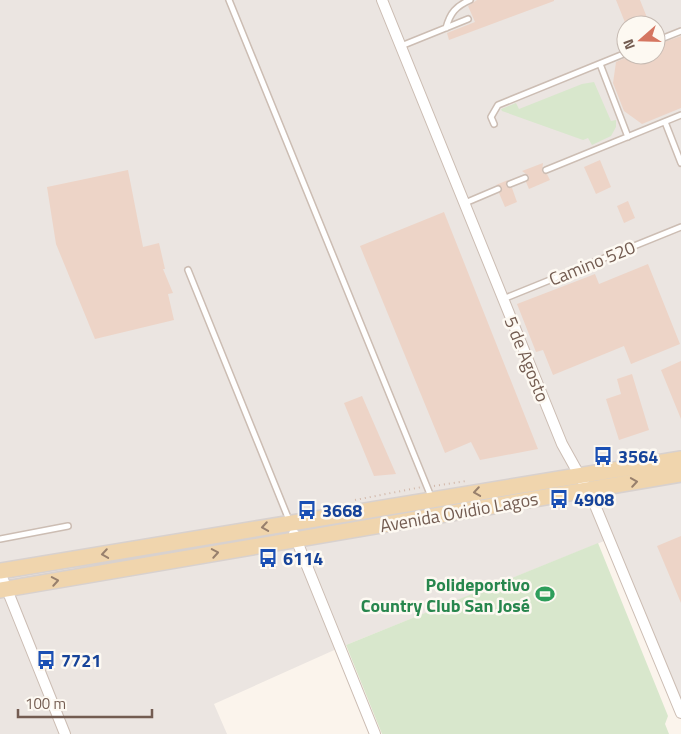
<svg xmlns="http://www.w3.org/2000/svg" width="681" height="734" viewBox="0 0 681 734" font-family="'Titillium Web',sans-serif">
	<style>
		.industrial { fill: #ebe5e1; fill-rule: evenodd }
		.green { fill: #d8e7cc }
		.building { fill: #edd4c7 }
		.lines { fill: none; stroke-linecap: round; stroke-linejoin: round }
		.service-casing { stroke: #ccbdb3; stroke-width: 8 }
		.minor-casing { stroke: #ccbdb3; stroke-width: 12 }
		.primary-casing { stroke: #d8d1ce; stroke-width: 18 }
		.path { stroke: #d2b8aa; stroke-width: 2; stroke-dasharray: 1 4; stroke-linecap: butt }
		.service { stroke: #fff; stroke-width: 5 }
		.minor { stroke: #fff; stroke-width: 10 }
		.primary { stroke: #f0d5ad; stroke-width: 15 }
		.oneway { stroke: #98806d }
		.labels { text-anchor: middle; dominant-baseline: central; stroke-width: 5; stroke-linejoin: round; paint-order: stroke }
		.street-label { font-size: 18px; fill: #735c51; stroke: #fdf9f2 }
		.transit-label { font-size: 18px; font-weight: bold; fill: #164399; stroke: #fdf9f2; text-anchor: start }
		.leisure-label { font-size: 18px; font-weight: bold; fill: #27864d; stroke: #fdf9f2; text-anchor: end }
	</style>
	<rect width="100%" height="100%" fill="#fbf4ec"/>
	<!-- industrial -->
	<path class="industrial" d="M0,0H681V713L609,539L341,647L214,704L227,734H0ZM626,25H656V55H626Z"/>
	<!-- green -->
	<path class="green" d="M594,82L611,121L616,120V127L611,136L592,145L588,138L583,140L502,111L501,109L516,103L519,109L582,84Z
		M598,543L668,716L665,724L669,734H382L346,645Z"/>
	<!-- building -->
	<path class="building" d="M477,0H554V1L449,40L447,33L475,22L468,6Z
		M616,0H640L650,25H626Z
		M681,36V108L642,124L624,111L613,83L616,62L632,55H656V45Z
		M600,160L611,187L596,194L584,167Z
		M543,163L542,172L547,174L550,180L529,189L526,182L529,176L522,171Z
		M128,170L143,247L159,243L165,269H163L173,293L168,294L174,320L95,339L56,244L47,187Z
		M508,180L506,186L512,188L517,202L505,207L499,193L502,188L496,185Z
		M628,201L635,218L624,223L617,206Z
		M444,212L538,449L480,460L471,442L445,453L360,246Z
		M648,264L680,344L631,364L624,346L553,375L543,350L536,352L517,304L595,274L599,284Z
		M681,361V419L661,370Z
		M632,374L649,430L619,440L606,399L621,394L617,379Z
		M362,396L396,474L374,476L344,403Z
		M681,536V603L657,546Z"/>
	<g class="lines">
		<!-- service casing -->
		<g class="service-casing">
			<path id="service" d="M229,0L432,499
				M446,28C450,13 456,6 470,0
				M656,41L681,31
				M401,46L468,19
				M600,64L628,137
				M665,122L681,163
				M494,124L491,117L498,105L626,53
				M546,170L681,115
				M510,184L525,178
				M465,203L498,189
				M188,270L289,520
				M503,299L681,227
				M0,539L68,526"/>
		</g>
		<!-- minor casing -->
		<g class="minor-casing">
			<path id="minor" d="M382,0L562,444L592,498L681,713
				M294,534L375,734
				M0,572L65,734"/>
		</g>
		<!-- primary casing -->
		<g class="primary-casing">
			<path id="primary" d="M0,571L681,459
				M0,590L681,474"/>
		</g>
		<!-- path -->
		<path class="path" d="M434,486L466,481
			M355,500L422,487"/>
		<!-- service -->
		<use href="#service" class="service"/>
		<!-- minor -->
		<use href="#minor" class="minor"/>
		<!-- primary -->
		<use href="#primary" class="primary"/>
	</g>
	<!-- one-way arrows -->
	<defs><path id="oneway-chevron" d="M-2-3.5L2.5 0L-2 3.5" fill="none" stroke-width="1.6" stroke-linecap="round" stroke-linejoin="round" transform="scale(1.25)"/></defs>
	<g class="oneway">
		<use href="#oneway-chevron" transform="translate(634 482) rotate(-9)"/>
		<use href="#oneway-chevron" transform="translate(477 492) rotate(171)"/>
		<use href="#oneway-chevron" transform="translate(265 527) rotate(171)"/>
		<use href="#oneway-chevron" transform="translate(215 553) rotate(-10)"/>
		<use href="#oneway-chevron" transform="translate(105 554) rotate(171)"/>
		<use href="#oneway-chevron" transform="translate(55 581) rotate(-10)"/>
	</g>
	<!-- icons -->
	<defs>
		<g id="bus-bare" transform="scale(1.5)"><path d="M-5-6H5V4H4V6H2V4H-2V6H-4V4H-5ZM-3.5-4V0h7V-4ZM-3.5 1.2v1.5H-2V1.2ZM2 1.2v1.5H3.5V1.2Z" fill="#1a4fb4" stroke="#fdf9f2" stroke-width="2.5" paint-order="stroke"/></g>
		<g id="stadium-bare" transform="scale(1.5)"><path d="M0-5a6.5 5 0 1 0 0 10a6.5 5 0 1 0 0-10ZM-3.5-1.8h7v3.6h-7Z" fill="#2e9e5b" stroke="#fdf9f2" stroke-width="2.5" paint-order="stroke"/></g>
	</defs>
	<g fill-rule="evenodd">
		<use href="#bus-bare" x="603" y="456"/>
		<use href="#bus-bare" x="559" y="499"/>
		<use href="#bus-bare" x="307" y="510"/>
		<use href="#bus-bare" x="268" y="558"/>
		<use href="#stadium-bare" x="545" y="594"/>
		<use href="#bus-bare" x="46" y="660"/>
	</g>
	<g class="labels">
		<!-- street labels -->
		<g class="street-label">
			<text transform="translate(592 263) rotate(-22)">Camino 520</text>
			<text transform="translate(527 359) rotate(68)">5 de Agosto</text>
			<text transform="translate(459 512) rotate(-10)">Avenida Ovidio Lagos</text>
		</g>
		<!-- transit labels -->
		<g class="transit-label">
			<text x="618" y="456">3564</text>
			<text x="574" y="499">4908</text>
			<text x="322" y="510">3668</text>
			<text x="283" y="558">6114</text>
			<text x="61" y="660">7721</text>
		</g>
		<!-- leisure labels -->
		<g class="leisure-label">
			<text x="530" y="584">Polideportivo<tspan x="530" dy="21">Country Club San José</tspan></text>
		</g>
	</g>
	<!-- north arrow -->
	<g transform="translate(641 40) rotate(250)"><circle r="24" fill="#fdf9f2" stroke="#c6bab2"/>
	<path d="M0-4L9 19L0 12L-9 19Z" fill="#d57661"/>
	<text y="-8" font-size="14" font-weight="bold" text-anchor="middle" fill="#735c51">N</text>
	</g>
	<!-- scale -->
	<path d="M18 709v8h134v-8" fill="none" stroke="#735c51" stroke-width="2.5"/>
	<text x="25" y="709" font-size="15" fill="#735c51" stroke="#fdf9f2" stroke-width="4" paint-order="stroke">100 m</text>
</svg>
